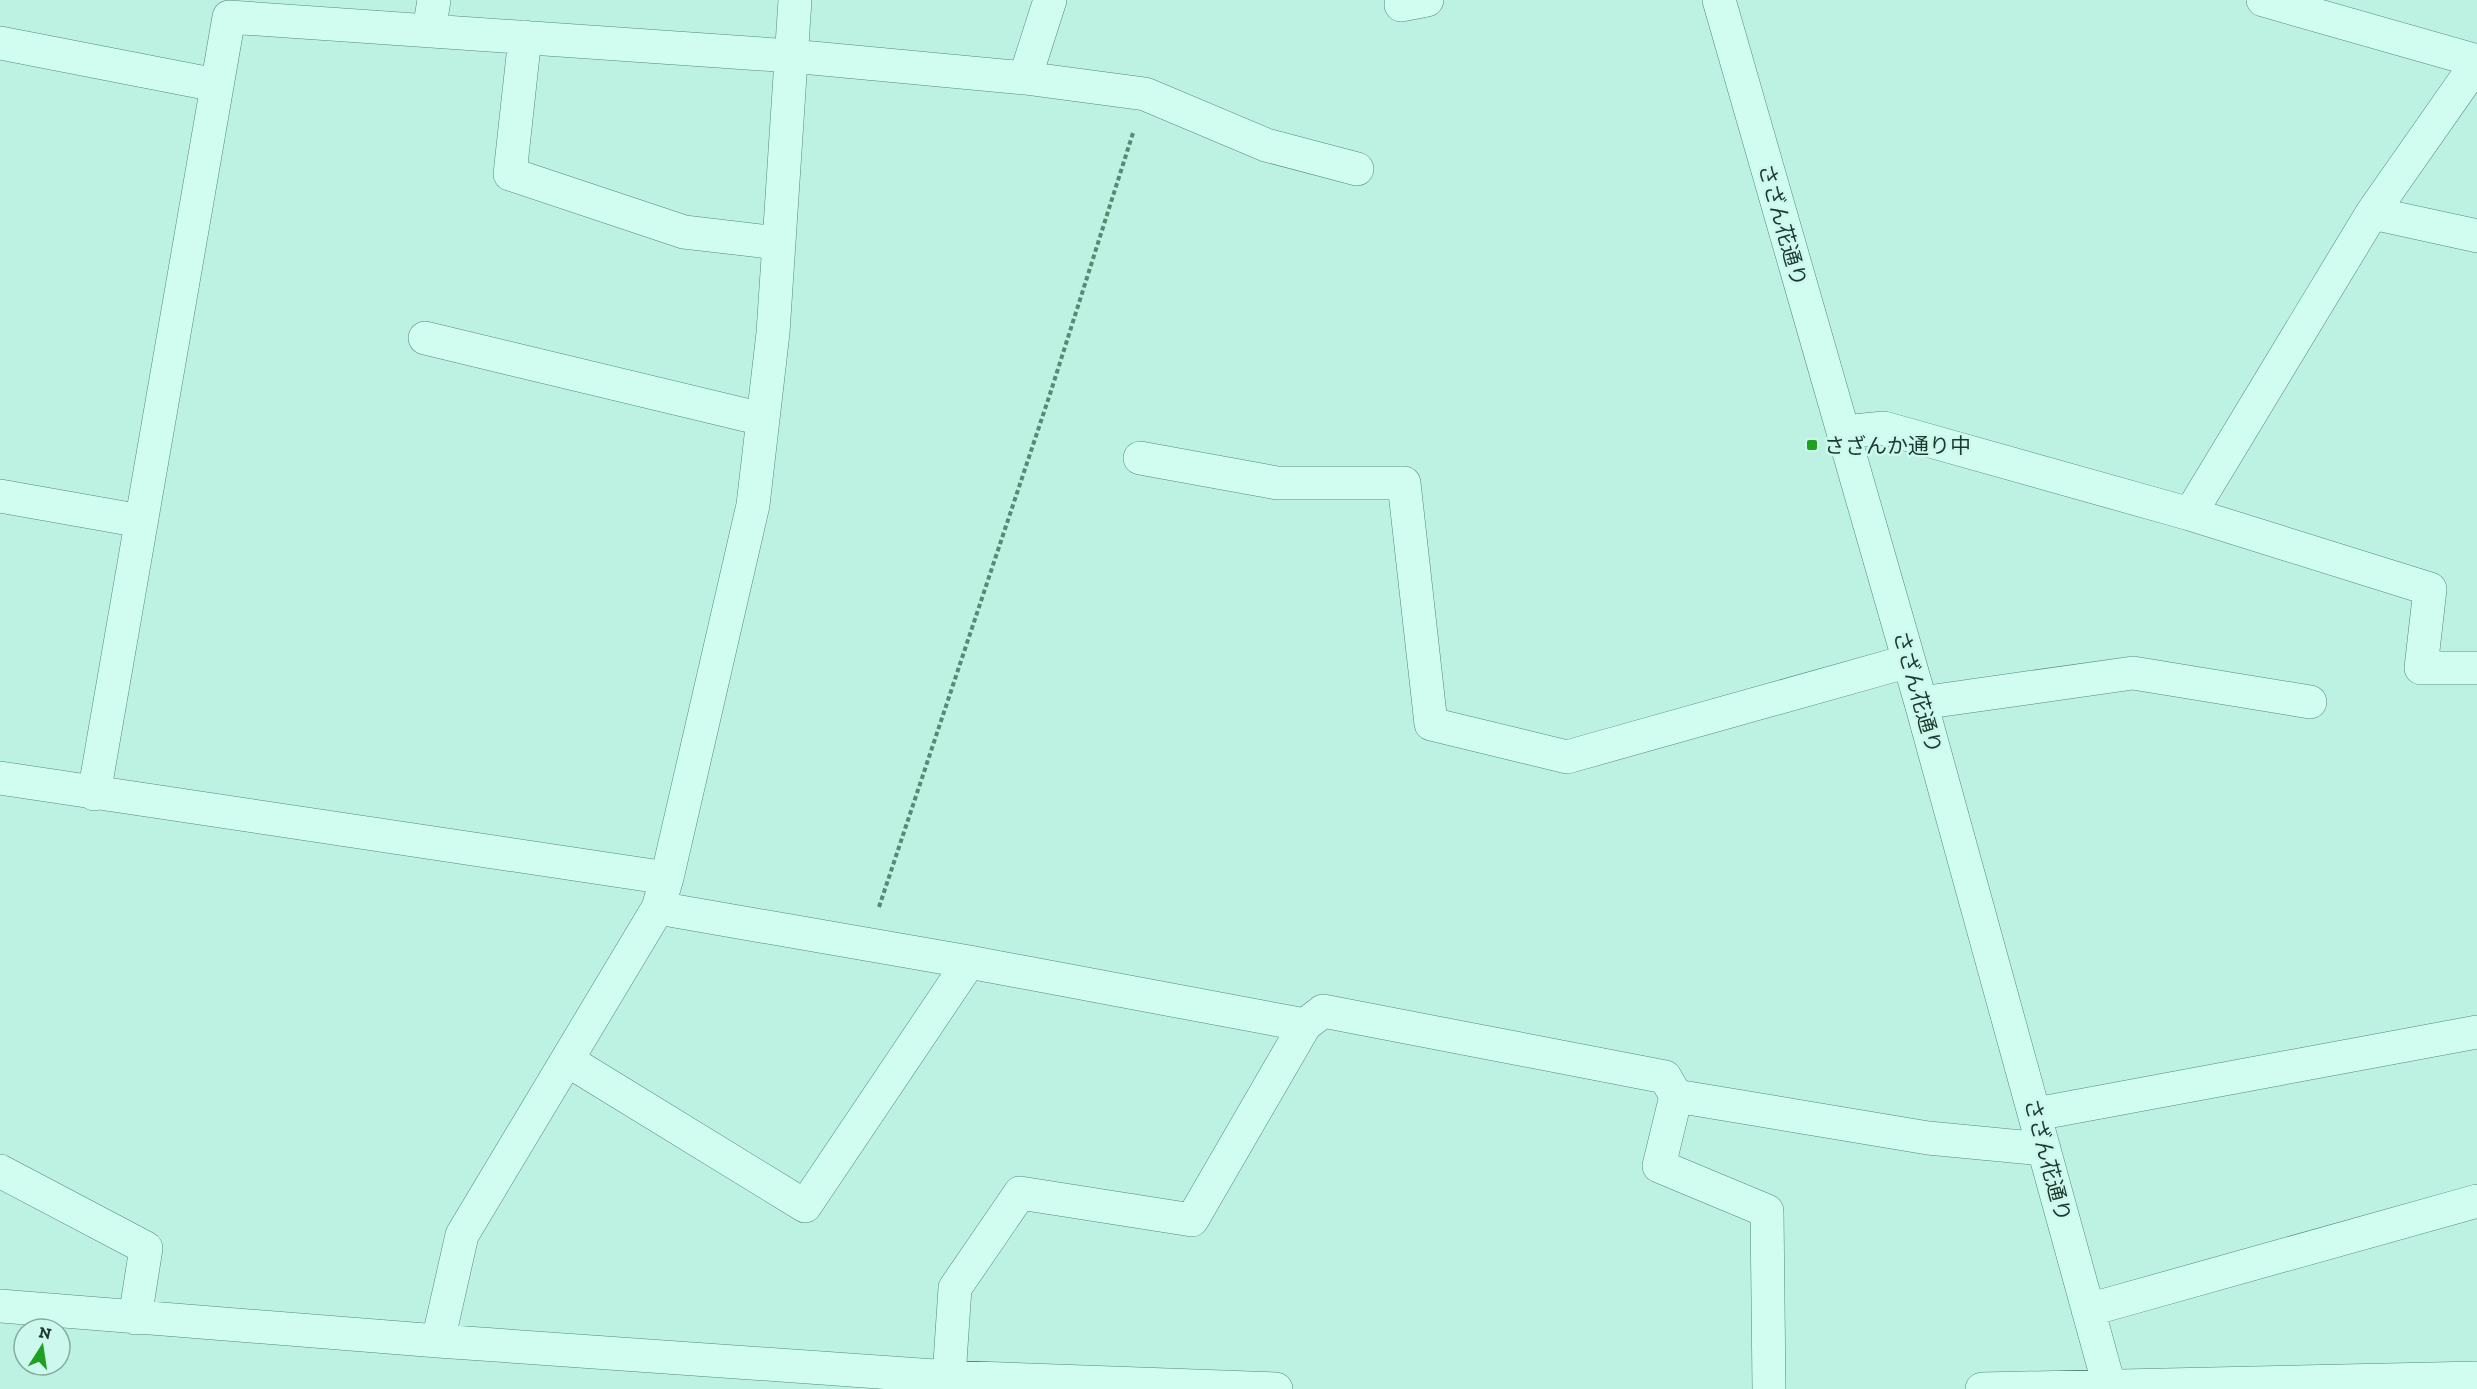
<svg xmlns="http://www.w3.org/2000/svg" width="2477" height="1389" viewBox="0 0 2477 1389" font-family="'Zilla Slab','Noto Sans JP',serif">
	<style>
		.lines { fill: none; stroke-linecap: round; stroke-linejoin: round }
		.minor-casing { stroke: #548b73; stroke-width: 34 }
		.path { stroke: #548b73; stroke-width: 4; stroke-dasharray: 4.5 3; stroke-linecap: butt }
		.minor { stroke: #d1fcf0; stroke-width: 33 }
		.poi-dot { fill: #1fa021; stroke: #cdf8ed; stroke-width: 2 }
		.labels { text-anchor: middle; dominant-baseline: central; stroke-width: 5; stroke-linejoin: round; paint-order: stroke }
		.street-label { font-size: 21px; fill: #1b392a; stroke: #cdf8ed }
		.poi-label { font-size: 21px; fill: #1b392a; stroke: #cdf8ed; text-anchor: start }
	</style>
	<rect width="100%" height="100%" fill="#bdf2e3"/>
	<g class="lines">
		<!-- minor casing -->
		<g class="minor-casing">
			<path id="minor" d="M1719,0L1921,703L2110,1389
				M2263,0L2477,61
				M1401,5L1427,0
				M429,31L434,0
				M525,37L510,174L684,232L778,243
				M0,43L216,85
				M1025,78L1050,0
				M2372,213L2477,236
				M425,338L762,419
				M1843,432L1884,428L2190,514L2430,589L2421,668H2477
				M1140,458L1277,483H1404L1431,724L1567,757L1909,661
				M0,496L141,521
				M2190,514L2372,213L2477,63
				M1921,703L2133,673L2310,702
				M0,778L667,878
				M94,794L229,17L791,56L1025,78L1145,94L1266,145L1357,169
				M658,908L969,962L1305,1025L1323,1011L1665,1077L1676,1096L1928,1138L2044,1149
				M567,1060L805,1206L969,962
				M1676,1096L1659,1166L1767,1211L1769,1389
				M2036,1114L2477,1032
				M0,1171L146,1248L135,1318
				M0,1306L438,1341L949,1377L1276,1389
				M2088,1310L2477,1201
				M438,1341L462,1235L658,908L667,878L753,505L773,333L795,0
				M949,1377L955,1288L1020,1193L1192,1220L1305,1025
				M1982,1389L2477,1378"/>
		</g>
		<!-- path -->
		<path class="path" d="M879,907L1050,394L1133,133"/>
		<!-- minor -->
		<use href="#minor" class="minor"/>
	</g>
	<!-- markers -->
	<rect class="poi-dot" x="1806" y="439" width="12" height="12" rx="3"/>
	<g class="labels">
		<!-- street labels -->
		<g class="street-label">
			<text transform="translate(1783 225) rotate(74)">さざん花通り</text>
			<text transform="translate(1918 692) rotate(74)">さざん花通り</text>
			<text transform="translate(2048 1160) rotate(75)">さざん花通り</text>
		</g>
		<!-- poi labels -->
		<g class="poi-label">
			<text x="1824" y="445">さざんか通り中</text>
		</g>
	</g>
	<!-- north arrow -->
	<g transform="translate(42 1347) rotate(12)"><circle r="28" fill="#cdf8ed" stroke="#86ac9f" stroke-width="1.5"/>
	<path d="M0-4.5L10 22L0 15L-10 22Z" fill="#1fa021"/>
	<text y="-9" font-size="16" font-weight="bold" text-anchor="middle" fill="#1b392a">N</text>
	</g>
</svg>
